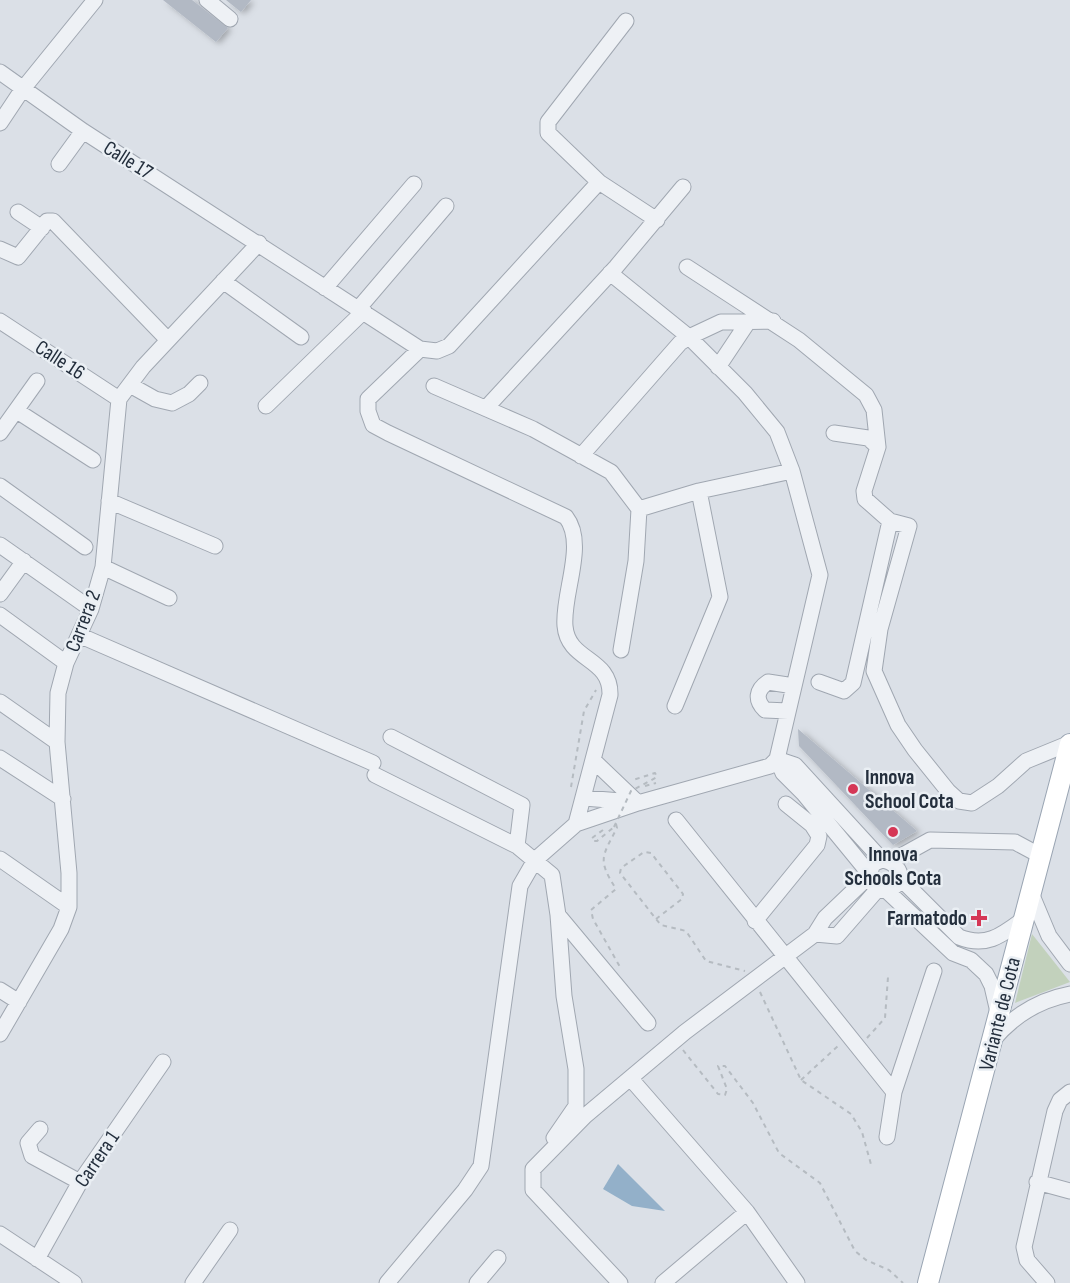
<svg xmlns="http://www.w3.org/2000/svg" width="1070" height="1283" viewBox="0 0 1070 1283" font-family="'Sofia Sans Condensed',sans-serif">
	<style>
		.green { fill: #c2d1bc }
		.water { fill: #93b0c9 }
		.building { fill: #b2b9c4; filter: url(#shadow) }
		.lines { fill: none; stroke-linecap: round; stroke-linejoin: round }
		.minor-casing { stroke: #a0a7b1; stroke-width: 17 }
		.major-casing { stroke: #9aa5b3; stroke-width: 22 }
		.path { stroke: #b5bbc1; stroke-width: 2; stroke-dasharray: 4.5 4.5; stroke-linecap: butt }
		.minor { stroke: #eef1f5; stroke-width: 15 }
		.major { stroke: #fff; stroke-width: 20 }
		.path-bridge { stroke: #b5bbc1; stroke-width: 2; stroke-dasharray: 4.5 4.5; stroke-linecap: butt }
		.poi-dot { fill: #d53756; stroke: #eaeff4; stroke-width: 2 }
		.labels { text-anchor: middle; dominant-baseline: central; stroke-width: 5; stroke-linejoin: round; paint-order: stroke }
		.street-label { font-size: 21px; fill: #242f3d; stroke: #eaeff4 }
		.poi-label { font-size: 21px; font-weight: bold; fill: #242f3d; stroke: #eaeff4; text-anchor: start }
	</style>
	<defs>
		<filter id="shadow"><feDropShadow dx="3.5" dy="2" stdDeviation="3" flood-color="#0004"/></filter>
	</defs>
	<rect width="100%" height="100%" fill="#dbe0e7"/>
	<!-- green -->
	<path class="green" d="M1032,934L1070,982L1015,1003Z"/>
	<!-- water -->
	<path class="water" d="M618,1164L665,1211L632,1206L603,1189Z"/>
	<!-- building -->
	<path class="building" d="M163,0H192L228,28L216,42Z
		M226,0H251L241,12Z
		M798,729L917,831L893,845L799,746Z"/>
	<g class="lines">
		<!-- minor casing -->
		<g class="minor-casing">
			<path id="minor" d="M207,0L230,19
				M626,21L548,122V133L599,182L657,220
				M0,72L83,131L420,349L437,351L449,346L599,182
				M0,123L22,90L95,0
				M59,164L83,131
				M18,212L42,228
				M0,249L18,257L47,221H53L168,340
				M687,267L799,340L866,395L874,410L878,447
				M610,273L689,337L721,322L773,321
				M223,281L301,337
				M325,288L414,184
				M358,309L446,206
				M0,321L119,399
				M718,367L748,322
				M130,385L155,399L172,403L189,394L200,383
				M434,386L533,429L611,472L639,509L636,561L621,650
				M266,406L364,311
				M486,408L616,267L683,187
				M17,411L93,460
				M0,433L37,381
				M834,433L868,438L878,447L864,491L865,499L890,521L909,526L880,629L874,671L898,725L915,750L948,791L959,801L972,803L998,786L1026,761L1070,743
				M581,456L680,343L689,337L745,393L777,432L792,471L820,575L777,759L783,773L804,794L868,872
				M0,486L85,547
				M109,501L215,546
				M639,509L699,491L792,471
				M0,545L91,609
				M103,567L169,598
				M0,594L24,561
				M0,615L66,663
				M81,636L373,763
				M819,682L844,691L853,683L890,521
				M0,702L57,742
				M675,706L720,597L699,491
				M788,711L765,710C755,700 756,690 768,682L794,686
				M391,737L522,805L517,846L552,875L558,915L648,1023
				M0,758L63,799
				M777,759L795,765L882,860C909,865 904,894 877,890L868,877L873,864L882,860
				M593,760L638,803
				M375,775L517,846
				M584,798L633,802
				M676,820L894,1092
				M576,824L638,803L770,766L777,759
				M0,859L69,907
				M892,861L930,840L1015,842L1041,856
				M900,878L959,937C987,948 1002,935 1025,918
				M887,891L953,953L971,960L986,974L992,986L998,1012
				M1031,893L1049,936L1070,964
				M755,921L817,845L819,836L812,825L786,804
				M815,934L837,936L877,890
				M0,990L19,1002
				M0,1034L61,929L69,907V873L57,742L58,693L66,663L91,609L103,567L119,399L143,367L259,243
				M993,1040C1014,1015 1038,1000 1070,994
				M631,1079L747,1212L797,1283
				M40,1129L28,1143L32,1156L80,1182
				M887,1137L894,1092L934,971
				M554,1138L576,1106V1069L564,996L558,915
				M1037,1182L1070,1191
				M0,1234L74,1283
				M37,1259L80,1182L163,1062
				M193,1283L230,1230
				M387,1283L465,1190L481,1166L520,886L535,860L576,824L610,695C611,657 568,662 565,626C562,594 587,544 566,517L388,433L373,425L368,411V399L420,349
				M477,1283L498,1258
				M620,1283L533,1190V1169L585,1116L685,1032L815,934L825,918L868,877
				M663,1283L747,1212
				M1047,1283L1027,1260L1024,1247L1055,1111L1060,1100L1070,1092"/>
		</g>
		<!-- major casing -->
		<g class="major-casing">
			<path id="major" d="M928,1283L1070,744"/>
		</g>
		<!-- path -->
		<path class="path" d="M645,786L656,783
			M571,787L584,711L596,690
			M616,824L617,828C601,858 598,860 616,889L591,910L593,919L620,967
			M603,830L592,838L593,841H597L614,827
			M656,919L682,899L683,894L651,853L644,852L621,868L620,873L656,919L661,925L686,931L706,961L745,971
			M760,992L801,1080L851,1114L862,1132L872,1168
			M867,1038L885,1018L888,977
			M683,1050L718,1094L725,1095L727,1089L718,1066H725L753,1103L779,1153L820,1183L855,1251L866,1260L889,1270L903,1283
			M801,1080L839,1045"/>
		<!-- minor -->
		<use href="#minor" class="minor"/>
		<!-- major -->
		<use href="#major" class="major"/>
		<!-- path-bridge -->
		<path class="path-bridge" d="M614,827L631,791L657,777L655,773L633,780"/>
	</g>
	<!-- markers -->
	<g class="poi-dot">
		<circle cx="853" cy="789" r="6"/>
		<circle cx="893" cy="832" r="6"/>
		<path d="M976 909h6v6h6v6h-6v6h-6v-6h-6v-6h6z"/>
	</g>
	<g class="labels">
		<!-- street labels -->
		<g class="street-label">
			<text transform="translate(128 160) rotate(32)">Calle 17</text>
			<text transform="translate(60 360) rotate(33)">Calle 16</text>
			<text transform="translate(83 621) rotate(-69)">Carrera 2</text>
			<text transform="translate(1000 1014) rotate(-76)">Variante de Cota</text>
			<text transform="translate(97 1159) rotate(-56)">Carrera 1</text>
		</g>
		<!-- poi labels -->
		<g class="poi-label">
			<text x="865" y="777">Innova<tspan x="865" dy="24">School Cota</tspan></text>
			<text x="893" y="854" text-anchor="middle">Innova<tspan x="893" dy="24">Schools Cota</tspan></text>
			<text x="967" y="918" text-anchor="end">Farmatodo</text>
		</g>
	</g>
</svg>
